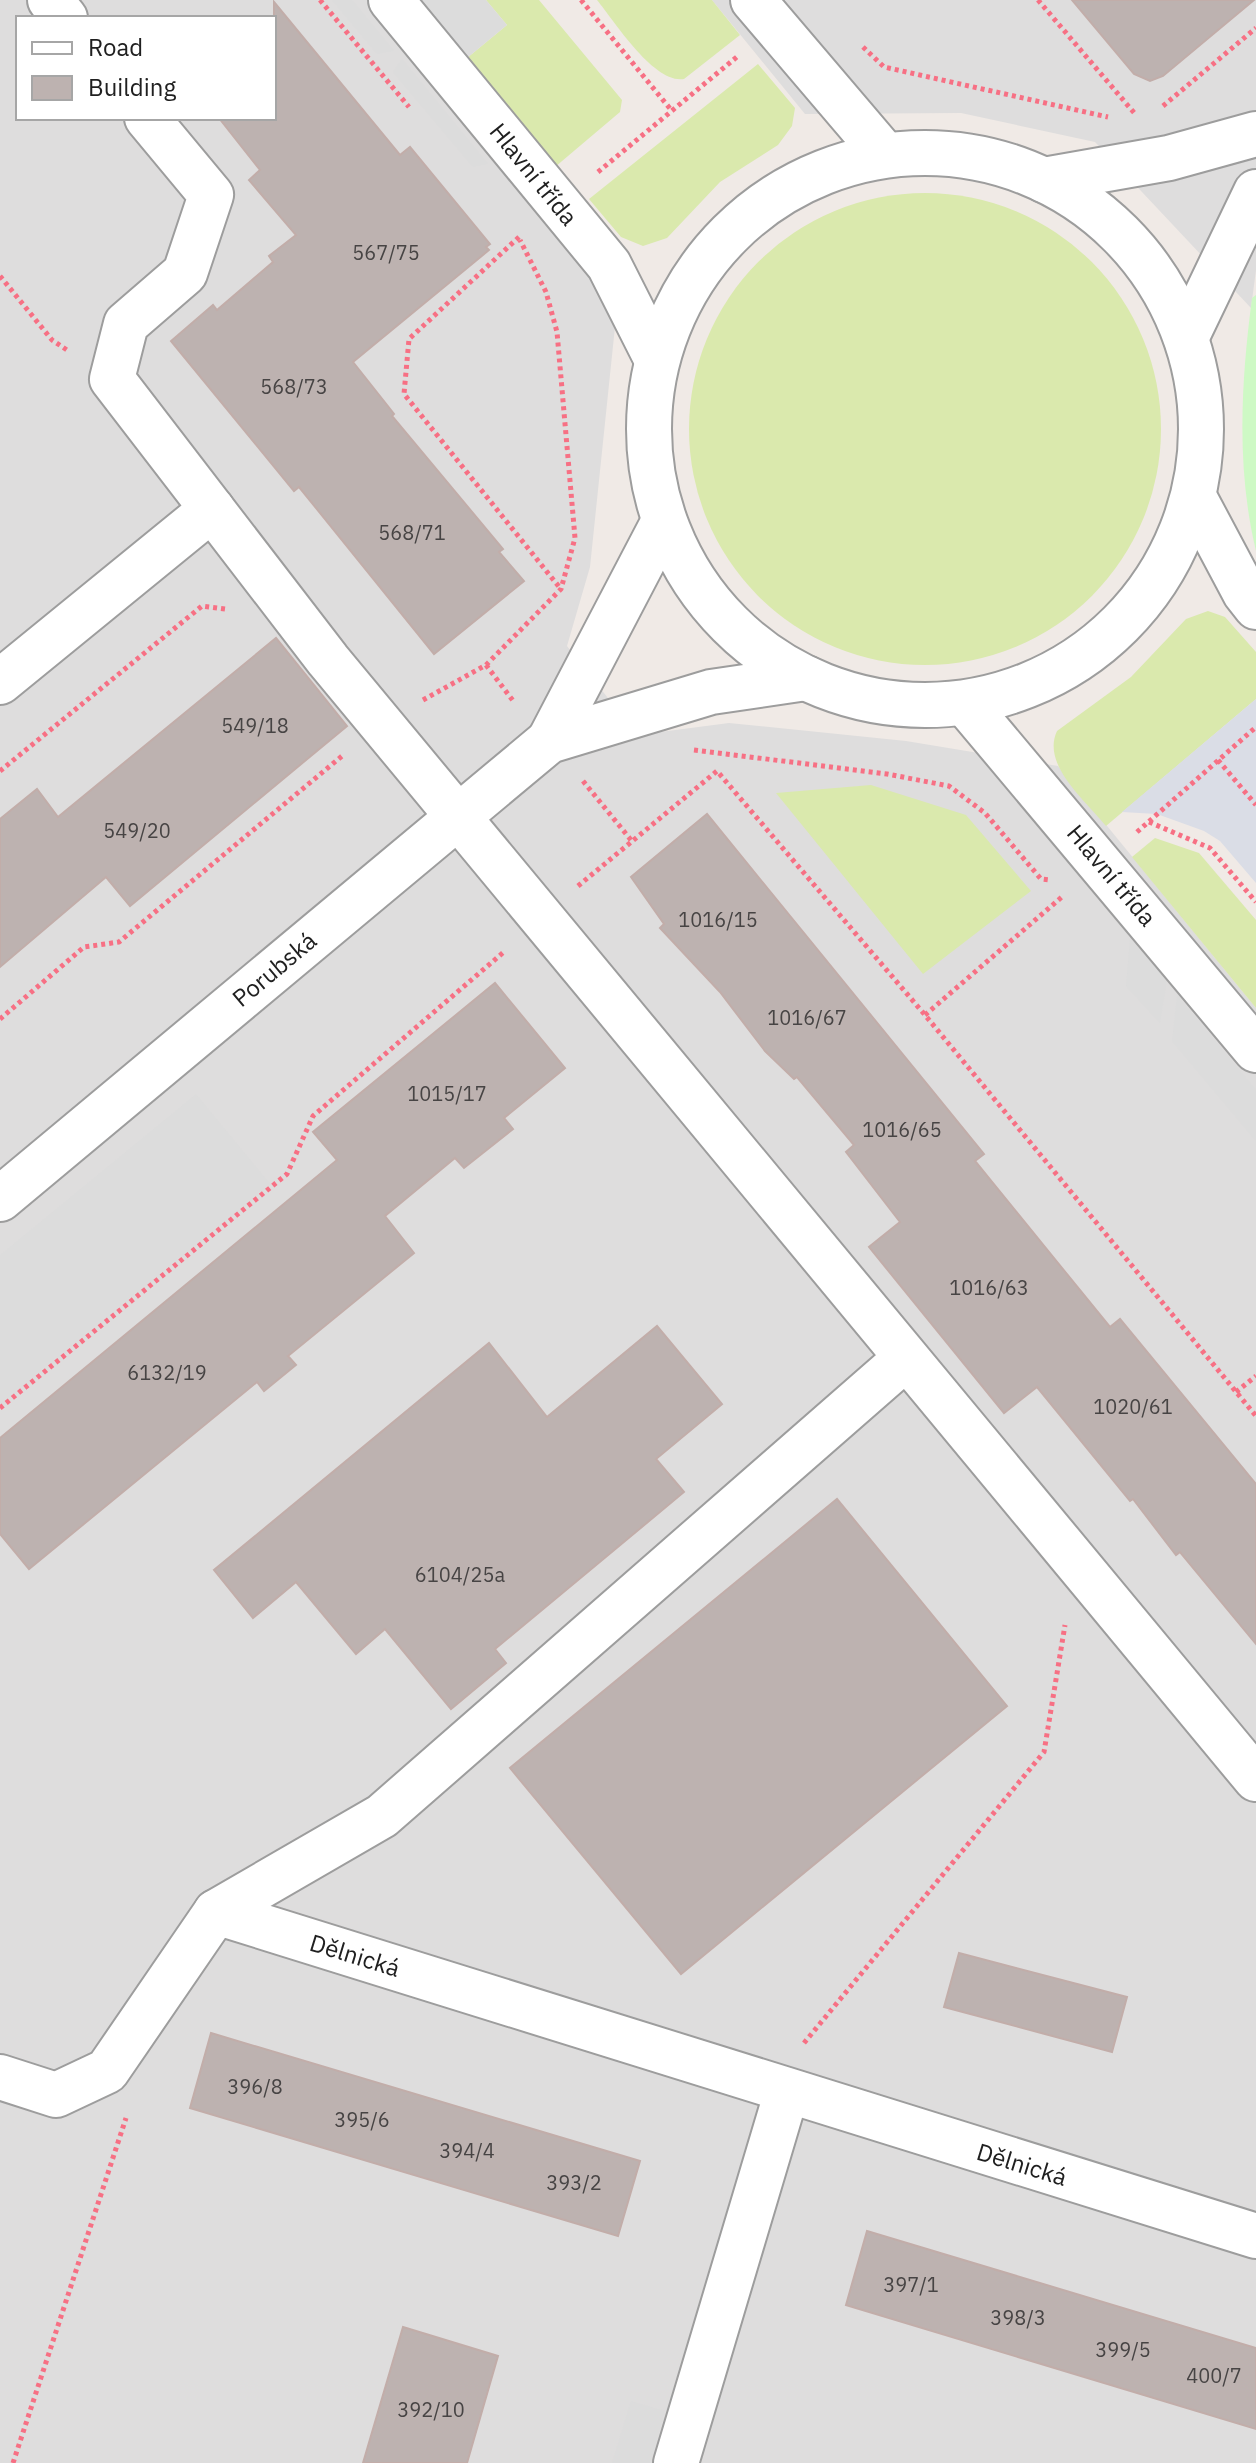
<svg xmlns="http://www.w3.org/2000/svg" width="1256" height="2463" font-family="'IBM Plex Sans',sans-serif">
  <style>
    .residential { fill: #dedddd; fill-rule: evenodd }
    .grass { fill: #dae9ad }
    .park { fill: #cef9c5 }
    .parking { fill: #dcdcdc }
    .plaza { fill: #dadde6 }
    .building { fill: #bdb2b0; stroke: #c2ada9; stroke-width: 2 }
    .lines { fill: none; stroke-linecap: round; stroke-linejoin: round }
    .minor-casing { stroke: #9d9d9d; stroke-width: 48 }
    .path { stroke: #f77084; stroke-width: 5; stroke-dasharray: 4 4; stroke-linecap: butt }
    .minor { stroke: #fff; stroke-width: 44 }
    .labels { text-anchor: middle; dominant-baseline: central; stroke-width: 7; stroke-linejoin: round; paint-order: stroke }
    .number-label { font-size: 20px; fill: #474444 }
    .street-label { font-size: 24px; fill: #202020; stroke: #fff }
  </style>
  <rect width="100%" height="100%" fill="#f0eae6"/>
  <g class="residential">
    <path d="M 0,0 L 418,0 L 623,250 L 590,567 L 567,646 L 637,735 L 729,723 L 906,741 L 1058,766 L 1256,1008 L 1256,2463 L 0,2463 ZM 18,18 L 274,18 L 274,118 L 18,118 Z"/>
    <path d="M 712,0 L 1256,0 L 1256,270 L 1251,308 L 1095,142 L 961,113 L 805,114 Z"/>
  </g>
  <g class="grass">
    <path d="M 486,0 L 539,0 L 622,100 L 620,112 L 555,167 L 467,58 L 507,25 Z"/>
    <path d="M 597,0 L 712,0 L 740,35 L 684,79 C 654,84 615,22 597,0 Z"/>
    <path d="M 758,64 L 795,108 L 792,126 L 778,145 L 720,182 L 667,238 L 643,246 L 621,237 L 589,199 Z"/>
    <circle cx="925" cy="429" r="236"/>
    <path d="M 1208,611 L 1225,617 L 1256,652 L 1256,699 L 1106,826 C 1086,801 1041,765 1057,731 L 1131,677 L 1186,619 Z"/>
    <path d="M 871,785 L 966,815 L 1031,891 L 923,974 L 776,793 Z"/>
    <path d="M 1155,838 L 1199,853 L 1256,920 L 1256,1008 L 1132,857 Z"/>
  </g>
  <path class="park" d="M 1256,295 L 1256,551 C 1236,468 1241,382 1252,298 Z"/>
  <g class="parking">
    <path d="M 332,0 L 352,0 L 394,51 L 377,54 Z"/>
    <path d="M 418,0 L 486,0 L 507,25 L 467,58 Z"/>
    <path d="M 402,59 L 488,164 L 473,167 L 393,72 Z"/>
    <path d="M 1130,938 L 1167,980 L 1160,1023 L 1126,986 Z"/>
    <path d="M 1177,995 L 1256,1090 L 1256,1141 L 1172,1041 Z"/>
    <path d="M 196,1094 L 271,1185 L 0,1408 L 0,1255 Z"/>
    <path d="M 631,2401 L 665,2411 L 650,2463 L 612,2463 Z"/>
  </g>
  <path class="plaza" d="M 1256,699 L 1256,883 L 1220,841 L 1204,831 L 1157,814 L 1122,812 Z"/>
  <g class="building">
    <path d="M 1072,0 L 1254,0 L 1163,76 L 1150,81 L 1134,74 Z"/>
    <path d="M 274,2 L 400,155 L 410,147 L 490,244 L 486,247 L 489,250 L 353,362 L 394,414 L 392,416 L 503,549 L 499,552 L 524,581 L 434,654 L 299,487 L 294,491 L 171,341 L 213,305 L 217,310 L 273,262 L 269,256 L 296,235 L 249,180 L 260,170 L 219,118 L 274,118 Z"/>
    <path d="M 276,638 L 347,726 L 130,906 L 106,877 L 0,967 L 0,819 L 37,789 L 58,817 Z"/>
    <path d="M 707,814 L 984,1154 L 975,1161 L 1110,1327 L 1120,1319 L 1256,1484 L 1256,1644 L 1180,1552 L 1176,1555 L 1133,1499 L 1130,1501 L 1037,1387 L 1004,1413 L 869,1247 L 900,1222 L 846,1152 L 854,1145 L 797,1077 L 794,1079 L 765,1051 L 720,992 L 660,928 L 664,924 L 631,877 Z"/>
    <path d="M 495,983 L 565,1068 L 504,1118 L 513,1129 L 464,1168 L 455,1158 L 385,1216 L 414,1253 L 288,1356 L 296,1365 L 264,1391 L 257,1382 L 29,1569 L 0,1534 L 0,1438 L 337,1160 L 313,1132 Z"/>
    <path d="M 657,1326 L 722,1404 L 656,1459 L 684,1492 L 495,1649 L 506,1663 L 451,1709 L 385,1629 L 356,1654 L 296,1582 L 253,1618 L 214,1570 L 489,1343 L 547,1417 Z"/>
    <path d="M 837,1499 L 1007,1706 L 681,1974 L 510,1768 Z"/>
    <path d="M 959,1953 L 1127,1997 L 1112,2052 L 944,2007 Z"/>
    <path d="M 211,2033 L 640,2161 L 618,2236 L 190,2108 Z"/>
    <path d="M 867,2231 L 1256,2348 L 1256,2429 L 846,2305 Z"/>
    <path d="M 403,2327 L 498,2356 L 467,2463 L 363,2463 Z"/>
  </g>
  <g class="lines">
    <defs>
      <g id="minor">
        <path d="M 50,0 L 65,18"/>
        <path d="M 391,0 L 609,265 L 657,360"/>
        <path d="M 753,0 L 885,155"/>
        <path d="M 147,118 L 211,195 L 185,273 L 126,324 L 112,379 L 328,660 L 1256,1779"/>
        <circle cx="925" cy="429" r="276"/>
        <path d="M 1044,180 L 1169,158 L 1256,134"/>
        <path d="M 1186,338 L 1256,192"/>
        <path d="M 1194,497 L 1245,593 L 1256,607"/>
        <path d="M 0,682 L 212,509"/>
        <path d="M 965,703 L 1256,1050"/>
        <path d="M 549,741 L 664,521"/>
        <path d="M 0,1199 L 549,741 L 711,692 L 806,678"/>
        <path d="M 216,1912 L 382,1816 L 906,1358"/>
        <path d="M 0,2077 L 56,2095 L 107,2071 L 216,1912 L 1256,2236"/>
        <path d="M 676,2463 L 787,2091"/>
      </g>
    </defs>
    <use href="#minor" class="minor-casing"/>
    <g class="path">
      <path d="M 320,0 L 409,107"/>
      <path d="M 581,0 L 672,111"/>
      <path d="M 1038,0 L 1136,115"/>
      <path d="M 863,47 L 884,67 L 1108,117"/>
      <path d="M 1163,106 L 1256,28"/>
      <path d="M 598,172 L 738,56"/>
      <path d="M 519,237 L 409,339 L 404,394 L 560,588"/>
      <path d="M 0,276 L 52,340 L 67,350"/>
      <path d="M 486,665 L 514,702"/>
      <path d="M 423,700 L 486,665 L 561,589 L 575,538 L 557,332 L 546,292 L 520,240"/>
      <path d="M 694,750 L 887,774 L 949,786 L 985,813 L 1041,879 L 1049,880"/>
      <path d="M 1218,760 L 1256,805"/>
      <path d="M 0,771 L 202,606 L 225,609"/>
      <path d="M 583,781 L 631,840"/>
      <path d="M 1149,822 L 1210,848 L 1256,902"/>
      <path d="M 1137,832 L 1256,727"/>
      <path d="M 578,886 L 717,771 L 925,1015 L 1256,1416"/>
      <path d="M 925,1015 L 1063,896"/>
      <path d="M 0,1019 L 84,947 L 119,942 L 342,756"/>
      <path d="M 1236,1392 L 1256,1376"/>
      <path d="M 0,1408 L 287,1174 L 313,1116 L 505,951"/>
      <path d="M 804,2043 L 1044,1752 L 1065,1625"/>
      <path d="M 13,2463 L 126,2118"/>
    </g>
    <use href="#minor" class="minor"/>
  </g>
  <g class="labels">
    <g class="number-label">
      <text x="386" y="252">567/75</text>
      <text x="294" y="386">568/73</text>
      <text x="412" y="532">568/71</text>
      <text x="255" y="725">549/18</text>
      <text x="137" y="830">549/20</text>
      <text x="718" y="919">1016/15</text>
      <text x="807" y="1017">1016/67</text>
      <text x="447" y="1093">1015/17</text>
      <text x="902" y="1129">1016/65</text>
      <text x="989" y="1287">1016/63</text>
      <text x="167" y="1372">6132/19</text>
      <text x="1133" y="1406">1020/61</text>
      <text x="460" y="1574">6104/25a</text>
      <text x="255" y="2086">396/8</text>
      <text x="362" y="2119">395/6</text>
      <text x="467" y="2150">394/4</text>
      <text x="574" y="2182">393/2</text>
      <text x="911" y="2284">397/1</text>
      <text x="1018" y="2317">398/3</text>
      <text x="1123" y="2349">399/5</text>
      <text x="1214" y="2375">400/7</text>
      <text x="431" y="2409">392/10</text>
    </g>
    <g class="street-label">
      <text transform="translate(534 174) rotate(51)">Hlavní třída</text>
      <text transform="translate(1112 875) rotate(50)">Hlavní třída</text>
      <text transform="translate(274 969) rotate(-40)">Porubská</text>
      <text transform="translate(355 1955) rotate(17)">Dělnická</text>
      <text transform="translate(1022 2164) rotate(17)">Dělnická</text>
    </g>
  </g>
  <rect x="16" y="16" width="260" height="104" fill="#ffffff" stroke="#a6a6a6" stroke-width="2"/>
  <rect x="32" y="42" width="40" height="12" fill="#ffffff" stroke="#a6a6a6" stroke-width="2"/>
  <text x="88" y="56" font-size="24" fill="#202020">Road</text>
  <rect x="32" y="76" width="40" height="24" fill="#bdb2b0" stroke="#a6a6a6" stroke-width="2"/>
  <text x="88" y="96" font-size="24" fill="#202020">Building</text>
</svg>
